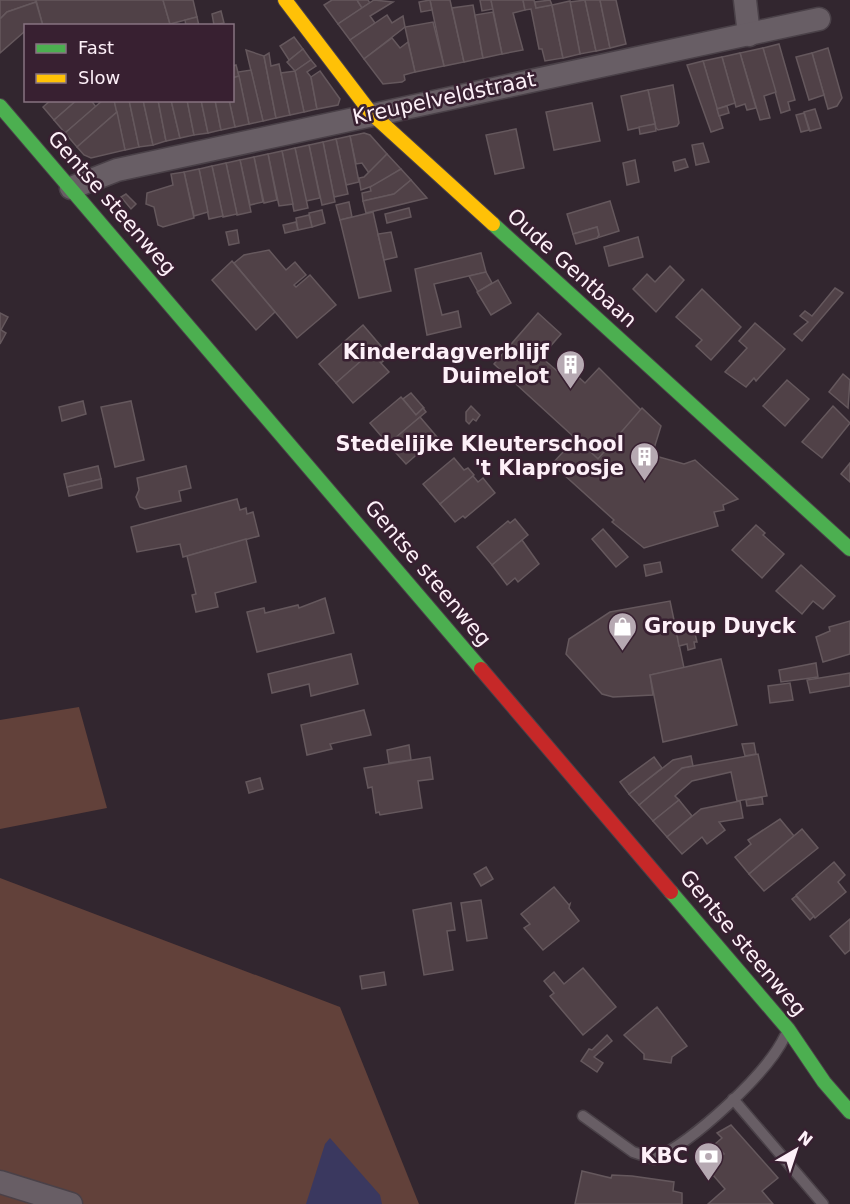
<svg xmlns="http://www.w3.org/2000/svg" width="850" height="1204" font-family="'DejaVu Sans',sans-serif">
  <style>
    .green { fill: #62413a }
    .water { fill: #3a385f }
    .building { fill: #504147; stroke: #65585d; stroke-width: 1.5 }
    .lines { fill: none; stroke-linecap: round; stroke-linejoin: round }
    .lane-casing { stroke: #4a4148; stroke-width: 13 }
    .street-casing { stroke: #4a4148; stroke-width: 25 }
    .fast-casing { stroke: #4a4148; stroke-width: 16 }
    .slow-casing { stroke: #4a4148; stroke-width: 16 }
    .jam-casing { stroke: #4a4148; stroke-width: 16 }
    .lane { stroke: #685e65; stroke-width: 10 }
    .street { stroke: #685e65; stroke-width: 22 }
    .fast { stroke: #4caf50; stroke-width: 14 }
    .slow { stroke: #ffc107; stroke-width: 14 }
    .jam { stroke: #c62828; stroke-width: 14 }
    .labels { text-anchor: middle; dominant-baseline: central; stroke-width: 5; stroke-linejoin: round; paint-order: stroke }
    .street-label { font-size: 21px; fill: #fdf0f8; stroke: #382031 }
    .poi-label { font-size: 21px; font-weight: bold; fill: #fdf0f8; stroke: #382031; text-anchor: end }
  </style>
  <rect width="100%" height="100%" fill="#32262f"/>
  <g class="green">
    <path d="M 79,707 L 107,808 L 0,829 L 0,720 Z"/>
    <path d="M 0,878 L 340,1007 L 419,1204 L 0,1204 Z"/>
  </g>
  <path class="water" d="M 330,1138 L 380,1195 L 382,1204 L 306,1204 L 325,1144 Z"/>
  <g class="building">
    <path d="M 0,0 L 36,0 L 36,2 L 7,12 L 0,19 Z"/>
    <path d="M 36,0 L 163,0 L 170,24 L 43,26 Z"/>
    <path d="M 163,0 L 193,0 L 197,17 L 170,24 Z"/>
    <path d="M 332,0 L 357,0 L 362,8 L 338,24 L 324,5 Z"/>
    <path d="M 357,0 L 368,0 L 370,3 L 362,8 Z"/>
    <path d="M 374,0 L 393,2 L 370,16 L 375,23 L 350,40 L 338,24 Z"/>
    <path d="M 430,0 L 450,0 L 464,62 L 444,66 Z"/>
    <path d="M 430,0 L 432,10 L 421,12 L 419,2 Z"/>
    <path d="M 480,0 L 491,0 L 493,9 L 482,11 Z"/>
    <path d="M 491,0 L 523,0 L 525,10 L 513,13 L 523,50 L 502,54 Z"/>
    <path d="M 523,0 L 534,0 L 536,8 L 552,5 L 563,58 L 545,61 L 542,49 L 539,49 L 531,9 L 525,10 Z"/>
    <path d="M 550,0 L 552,5 L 536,8 L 535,2 Z"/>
    <path d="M 585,0 L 596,51 L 580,54 L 570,2 Z"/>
    <path d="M 585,0 L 600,0 L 610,48 L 596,51 Z"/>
    <path d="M 600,0 L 616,0 L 626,44 L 610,48 Z"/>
    <path d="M 570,1 L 580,54 L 563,58 L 552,5 Z"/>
    <path d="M 36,2 L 43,26 L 26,26 L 26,34 L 24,32 L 0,53 L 0,19 L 7,12 Z"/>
    <path d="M 473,5 L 483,58 L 464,62 L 452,8 Z"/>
    <path d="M 221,11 L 224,23 L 214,25 L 212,14 Z"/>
    <path d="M 493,12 L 502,54 L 483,58 L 475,15 Z"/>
    <path d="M 387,15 L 392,23 L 403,16 L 405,27 L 364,59 L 350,40 Z"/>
    <path d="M 197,17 L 199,26 L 186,26 L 185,20 Z"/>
    <path d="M 433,22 L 444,66 L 415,72 L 405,27 Z"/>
    <path d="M 294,37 L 303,49 L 289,60 L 280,46 Z"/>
    <path d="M 392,38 L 400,48 L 408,42 L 415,72 L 404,75 L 405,80 L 402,82 L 383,84 L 364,59 Z"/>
    <path d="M 779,44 L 795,100 L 788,102 L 790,110 L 781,113 L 763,48 Z"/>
    <path d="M 763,48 L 776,92 L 764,96 L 770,118 L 760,120 L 740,53 Z"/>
    <path d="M 828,48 L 842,98 L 837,106 L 828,109 L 812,53 Z"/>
    <path d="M 303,49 L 311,60 L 295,71 L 287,62 Z"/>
    <path d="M 246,50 L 264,56 L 276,118 L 263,121 Z"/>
    <path d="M 269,53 L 271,66 L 279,64 L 290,115 L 276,118 L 264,56 Z"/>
    <path d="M 740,53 L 756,108 L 747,110 L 745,104 L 736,107 L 722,57 Z"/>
    <path d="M 812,53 L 824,95 L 809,100 L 796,57 Z"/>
    <path d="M 722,57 L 735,103 L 717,109 L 703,61 Z"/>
    <path d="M 311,60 L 316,66 L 307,72 L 311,77 L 317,109 L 304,112 L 295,71 Z"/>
    <path d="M 703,61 L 723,128 L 711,132 L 687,65 Z"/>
    <path d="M 236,65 L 239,76 L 232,78 L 232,66 Z"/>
    <path d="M 251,70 L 263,121 L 249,124 L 238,72 Z"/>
    <path d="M 295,71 L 304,112 L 290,115 L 281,73 Z"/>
    <path d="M 320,71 L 340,99 L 338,105 L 317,109 L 311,77 Z"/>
    <path d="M 239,76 L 249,124 L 235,127 L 229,100 L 232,100 L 232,78 Z"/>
    <path d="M 673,85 L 679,123 L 677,126 L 658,130 L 656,128 L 648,90 Z"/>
    <path d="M 648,90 L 655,124 L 628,130 L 621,96 Z"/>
    <path d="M 51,100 L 77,100 L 54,120 L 43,107 Z"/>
    <path d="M 77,100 L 91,100 L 96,107 L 65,133 L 54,120 Z"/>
    <path d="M 114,100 L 117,112 L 77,147 L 65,133 L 103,100 Z"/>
    <path d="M 114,100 L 129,100 L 139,147 L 125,150 Z"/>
    <path d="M 129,100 L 143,100 L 153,145 L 139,147 Z"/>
    <path d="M 143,100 L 158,100 L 166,141 L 153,145 Z"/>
    <path d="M 158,100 L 171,100 L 180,138 L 166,141 Z"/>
    <path d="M 171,100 L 187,100 L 194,135 L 180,138 Z"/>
    <path d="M 187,100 L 201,100 L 208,133 L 194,135 Z"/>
    <path d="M 201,100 L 215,100 L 221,130 L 208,133 Z"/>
    <path d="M 215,100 L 229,100 L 235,127 L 221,130 Z"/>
    <path d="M 592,103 L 600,141 L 554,150 L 546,112 Z"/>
    <path d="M 727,106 L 729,113 L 719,116 L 717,109 Z"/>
    <path d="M 815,109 L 821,128 L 810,131 L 804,112 Z"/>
    <path d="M 117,112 L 125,150 L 91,158 L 84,155 L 77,147 Z"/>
    <path d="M 804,113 L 809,130 L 801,132 L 796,115 Z"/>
    <path d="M 655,124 L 656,131 L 640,134 L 639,127 Z"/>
    <path d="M 516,129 L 524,168 L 495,174 L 486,135 Z"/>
    <path d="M 364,133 L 370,135 L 387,154 L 369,173 L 362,163 L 356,164 L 350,136 Z"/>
    <path d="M 350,136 L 359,182 L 346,185 L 336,139 Z"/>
    <path d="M 336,139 L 348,194 L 334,197 L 323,142 Z"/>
    <path d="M 323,142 L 335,202 L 322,205 L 309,145 Z"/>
    <path d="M 703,143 L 709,162 L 696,165 L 692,145 Z"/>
    <path d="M 309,145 L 320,198 L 306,201 L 295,148 Z"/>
    <path d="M 295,148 L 308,208 L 294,211 L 282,151 Z"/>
    <path d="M 282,151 L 293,204 L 279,206 L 268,154 Z"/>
    <path d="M 268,154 L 277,200 L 264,203 L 254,157 Z"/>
    <path d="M 387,154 L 401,169 L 378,184 L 361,190 L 359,178 L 364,177 Z"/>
    <path d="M 254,157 L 263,202 L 250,205 L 240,160 Z"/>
    <path d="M 685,159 L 688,167 L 675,171 L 673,162 Z"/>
    <path d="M 240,160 L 251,212 L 237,215 L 226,163 Z"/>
    <path d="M 635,160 L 639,182 L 627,185 L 623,163 Z"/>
    <path d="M 226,163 L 237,214 L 223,217 L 212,166 Z"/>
    <path d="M 212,166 L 223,216 L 209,219 L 199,169 Z"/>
    <path d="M 199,169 L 208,212 L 194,216 L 184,172 Z"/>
    <path d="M 401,169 L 411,180 L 394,194 L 363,201 L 362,193 L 371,191 L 370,187 Z"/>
    <path d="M 184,172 L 194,218 L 163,227 L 158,225 L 154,207 L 146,204 L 147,193 L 173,185 L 171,174 Z"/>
    <path d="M 411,180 L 427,198 L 366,213 L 363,201 L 394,194 Z"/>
    <path d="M 126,194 L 136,204 L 131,209 L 121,197 Z"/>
    <path d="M 610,201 L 619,231 L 597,238 L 599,235 L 597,227 L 573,234 L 567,214 Z"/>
    <path d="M 349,202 L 352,217 L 340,220 L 336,205 Z"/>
    <path d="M 409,208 L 411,217 L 387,223 L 385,214 Z"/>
    <path d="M 322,210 L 325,223 L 312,227 L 309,213 Z"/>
    <path d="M 373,212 L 391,291 L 359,298 L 340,220 Z"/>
    <path d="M 309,215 L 312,227 L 298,230 L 296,218 Z"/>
    <path d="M 296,222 L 298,230 L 285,233 L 283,225 Z"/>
    <path d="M 597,227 L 599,235 L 597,238 L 576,244 L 573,234 Z"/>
    <path d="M 237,230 L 239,243 L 229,245 L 226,232 Z"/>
    <path d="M 391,232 L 397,257 L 384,260 L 378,234 Z"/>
    <path d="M 638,237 L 643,257 L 609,266 L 604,247 Z"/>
    <path d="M 269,250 L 286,270 L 295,262 L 306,275 L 294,285 L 296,287 L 310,275 L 336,305 L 297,338 L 234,263 L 244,255 Z"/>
    <path d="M 481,253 L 486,272 L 434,284 L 442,315 L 458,311 L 461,327 L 427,335 L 415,269 Z"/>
    <path d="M 232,261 L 275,312 L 256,330 L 212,280 Z"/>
    <path d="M 670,266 L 684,280 L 656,312 L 633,289 L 647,274 L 655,282 Z"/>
    <path d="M 486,272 L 492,283 L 478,292 L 469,276 Z"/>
    <path d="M 498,280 L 511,303 L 491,315 L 477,292 Z"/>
    <path d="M 835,288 L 843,293 L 802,341 L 794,334 L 808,322 L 800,316 L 805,311 L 812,316 Z"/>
    <path d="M 702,289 L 741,327 L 711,360 L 696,346 L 702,340 L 676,317 Z"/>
    <path d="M 0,313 L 8,317 L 1,330 L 6,333 L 0,344 Z"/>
    <path d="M 538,313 L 561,334 L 541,357 L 564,377 L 573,367 L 572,371 L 585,383 L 599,368 L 641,410 L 598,459 L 494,364 Z"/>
    <path d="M 755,323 L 785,349 L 756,381 L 754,378 L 746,387 L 725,372 L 747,348 L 739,341 Z"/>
    <path d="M 363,325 L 380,345 L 336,383 L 319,364 Z"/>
    <path d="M 380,345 L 389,356 L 381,363 L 371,352 Z"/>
    <path d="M 371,352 L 389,372 L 353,403 L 336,383 Z"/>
    <path d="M 843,374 L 850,380 L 848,408 L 829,392 Z"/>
    <path d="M 787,380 L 809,399 L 785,426 L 763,406 Z"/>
    <path d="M 411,393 L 424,408 L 416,415 L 403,399 Z"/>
    <path d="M 401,397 L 416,415 L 423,408 L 426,412 L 388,444 L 370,423 Z"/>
    <path d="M 83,401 L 86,414 L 62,421 L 59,407 Z"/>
    <path d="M 131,401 L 144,460 L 115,467 L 101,407 Z"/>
    <path d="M 471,406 L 480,415 L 476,421 L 473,419 L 469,424 L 466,421 L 466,412 Z"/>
    <path d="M 833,406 L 850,423 L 822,458 L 802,442 Z"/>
    <path d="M 642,408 L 661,426 L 652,455 L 684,464 L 695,460 L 738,499 L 723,505 L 724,510 L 714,512 L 718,526 L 644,548 L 612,522 L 614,520 L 552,464 L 576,438 L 598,459 Z"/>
    <path d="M 420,417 L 437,437 L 406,464 L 388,444 Z"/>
    <path d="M 454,458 L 464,470 L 468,468 L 474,475 L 440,504 L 423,484 Z"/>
    <path d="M 850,463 L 850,482 L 841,474 Z"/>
    <path d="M 98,466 L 101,479 L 67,487 L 64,474 Z"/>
    <path d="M 186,466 L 191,488 L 179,491 L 181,501 L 145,509 L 140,507 L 136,497 L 139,490 L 137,478 Z"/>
    <path d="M 473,476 L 478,482 L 483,478 L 495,493 L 465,518 L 463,516 L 455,522 L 440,504 Z"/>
    <path d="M 101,479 L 102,488 L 69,496 L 67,487 Z"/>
    <path d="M 237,499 L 240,510 L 246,508 L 247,514 L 253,512 L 259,536 L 183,557 L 180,544 L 137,552 L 131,527 Z"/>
    <path d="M 515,519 L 528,535 L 492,565 L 477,547 L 508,521 L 510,523 Z"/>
    <path d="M 756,525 L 765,533 L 763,535 L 784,554 L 762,578 L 732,550 Z"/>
    <path d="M 603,529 L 628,557 L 616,567 L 592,539 Z"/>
    <path d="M 246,539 L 256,582 L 215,593 L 218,607 L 196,612 L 192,595 L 196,594 L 187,556 Z"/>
    <path d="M 522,540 L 539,564 L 518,582 L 515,578 L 507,585 L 492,565 Z"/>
    <path d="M 660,562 L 662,572 L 646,576 L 644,565 Z"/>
    <path d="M 801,565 L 835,596 L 823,609 L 813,601 L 802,614 L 776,591 Z"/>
    <path d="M 325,598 L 334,633 L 257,652 L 247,612 L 264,608 L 265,613 L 298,605 L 299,608 Z"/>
    <path d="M 670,601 L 684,668 L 650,675 L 653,695 L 613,697 L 602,694 L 566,654 L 569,639 L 610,612 Z"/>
    <path d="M 692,620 L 697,642 L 694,642 L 695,648 L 688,650 L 687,644 L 679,646 L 675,624 Z"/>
    <path d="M 850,621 L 850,654 L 823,662 L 816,637 L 830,631 L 829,627 Z"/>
    <path d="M 351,654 L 358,684 L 311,696 L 309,684 L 272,693 L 268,674 Z"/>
    <path d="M 721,659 L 737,725 L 663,742 L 650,675 Z"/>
    <path d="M 816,663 L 818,677 L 781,682 L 779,670 Z"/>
    <path d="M 850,673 L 850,686 L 810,693 L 807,680 Z"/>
    <path d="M 790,683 L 793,700 L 770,703 L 768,686 Z"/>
    <path d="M 364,710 L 371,735 L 330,744 L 332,749 L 307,755 L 301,725 Z"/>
    <path d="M 754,743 L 756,754 L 745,756 L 742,744 Z"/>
    <path d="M 409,745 L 411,760 L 389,763 L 387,750 Z"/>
    <path d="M 758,754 L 767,796 L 737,801 L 731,772 L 692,781 L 675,796 L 679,800 L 653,821 L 639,805 L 682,768 Z"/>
    <path d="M 691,756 L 693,766 L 682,768 L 639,805 L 629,794 L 673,760 Z"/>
    <path d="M 430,757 L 433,779 L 418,781 L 422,808 L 380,815 L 379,812 L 376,813 L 372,787 L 368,788 L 364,768 Z"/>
    <path d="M 654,757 L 662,768 L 629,794 L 620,782 Z"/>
    <path d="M 260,778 L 263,789 L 249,793 L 246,782 Z"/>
    <path d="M 762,797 L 763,804 L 747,806 L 746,800 Z"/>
    <path d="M 679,800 L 692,816 L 667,837 L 653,821 Z"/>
    <path d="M 740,801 L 743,818 L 719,822 L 725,830 L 707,844 L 702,837 L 682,854 L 667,837 L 701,809 Z"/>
    <path d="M 780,819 L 794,836 L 749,874 L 735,857 L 751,844 L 748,840 Z"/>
    <path d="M 802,829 L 818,848 L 764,891 L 749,874 Z"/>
    <path d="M 834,862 L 845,875 L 838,882 L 846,892 L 815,918 L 796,895 Z"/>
    <path d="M 486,867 L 493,879 L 481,886 L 474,874 Z"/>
    <path d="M 554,887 L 569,905 L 570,904 L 569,908 L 579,921 L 543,950 L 524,928 L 530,924 L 521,914 Z"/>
    <path d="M 796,896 L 814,916 L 810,920 L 792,899 Z"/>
    <path d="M 481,900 L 487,938 L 467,941 L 461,903 Z"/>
    <path d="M 451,903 L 455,930 L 447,931 L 453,970 L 424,975 L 413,910 Z"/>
    <path d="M 850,919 L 850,950 L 845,954 L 830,936 Z"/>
    <path d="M 583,968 L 616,1007 L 583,1035 L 550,996 L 554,993 L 544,981 L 554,972 L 564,984 Z"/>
    <path d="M 384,972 L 386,985 L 362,989 L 360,976 Z"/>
    <path d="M 657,1007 L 687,1046 L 672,1057 L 671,1063 L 644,1059 L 644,1054 L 624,1035 Z"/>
    <path d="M 607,1035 L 612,1041 L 594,1057 L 603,1063 L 597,1072 L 581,1061 L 589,1049 L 592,1050 Z"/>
    <path d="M 731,1125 L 778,1178 L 762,1191 L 773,1204 L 708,1204 L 725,1189 L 707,1168 L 724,1154 L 715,1144 L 722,1138 L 717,1133 Z"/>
    <path d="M 582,1171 L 611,1178 L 612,1175 L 632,1176 L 674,1182 L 673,1191 L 682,1193 L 682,1204 L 575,1204 Z"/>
  </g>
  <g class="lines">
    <defs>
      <g id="lane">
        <path d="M 733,1099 L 823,1204"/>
        <path d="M 583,1116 L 633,1152 L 654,1159 C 693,1142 767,1074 785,1036"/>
      </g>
      <g id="street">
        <path d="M 745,0 L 749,35"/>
        <path d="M 71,188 L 117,170 L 819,19"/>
        <path d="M 0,1182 L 71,1204"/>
      </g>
      <g id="fast">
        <path d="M 0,106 L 481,669"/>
        <path d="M 493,224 L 850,549"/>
        <path d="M 671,892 L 788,1029 L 824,1082 L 850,1112"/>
      </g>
      <path id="slow" d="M 285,0 L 371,113 L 493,224"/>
      <path id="jam" d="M 481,669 L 671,892"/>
    </defs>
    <use href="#lane" class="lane-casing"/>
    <use href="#street" class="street-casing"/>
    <use href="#fast" class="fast-casing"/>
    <use href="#slow" class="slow-casing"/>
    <use href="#jam" class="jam-casing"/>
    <use href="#lane" class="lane"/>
    <use href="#street" class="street"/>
    <use href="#fast" class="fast"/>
    <use href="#slow" class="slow"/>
    <use href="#jam" class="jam"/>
  </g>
  <defs>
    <symbol id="building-pin" viewBox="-11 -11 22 30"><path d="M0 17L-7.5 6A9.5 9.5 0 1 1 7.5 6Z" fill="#b6a9b2" stroke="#382031"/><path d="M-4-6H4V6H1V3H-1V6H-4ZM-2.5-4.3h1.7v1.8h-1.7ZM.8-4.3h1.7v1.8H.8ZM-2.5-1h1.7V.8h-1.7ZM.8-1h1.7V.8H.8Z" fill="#fff"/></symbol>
    <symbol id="shop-pin" viewBox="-11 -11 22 30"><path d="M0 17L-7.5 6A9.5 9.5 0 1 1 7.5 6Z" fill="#b6a9b2" stroke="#382031"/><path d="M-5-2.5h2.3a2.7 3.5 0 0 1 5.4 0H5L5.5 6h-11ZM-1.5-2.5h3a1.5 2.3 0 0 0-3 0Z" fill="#fff"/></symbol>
    <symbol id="bank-pin" viewBox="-11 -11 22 30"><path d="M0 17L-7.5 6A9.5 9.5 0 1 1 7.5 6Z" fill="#b6a9b2" stroke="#382031"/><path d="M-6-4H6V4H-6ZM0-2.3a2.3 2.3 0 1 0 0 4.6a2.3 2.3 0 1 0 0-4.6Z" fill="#fff"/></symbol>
  </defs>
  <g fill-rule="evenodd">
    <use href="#building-pin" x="554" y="348" width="33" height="45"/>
    <use href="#building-pin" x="628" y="440" width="33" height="45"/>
    <use href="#shop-pin" x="606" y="610" width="33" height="45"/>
    <use href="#bank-pin" x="692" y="1140" width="33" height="45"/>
  </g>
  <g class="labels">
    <g class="street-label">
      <text transform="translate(444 98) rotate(-12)">Kreupelveldstraat</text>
      <text transform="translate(112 203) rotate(49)">Gentse steenweg</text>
      <text transform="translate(572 268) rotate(42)">Oude Gentbaan</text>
      <text transform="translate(428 573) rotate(50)">Gentse steenweg</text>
      <text transform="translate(743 943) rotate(50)">Gentse steenweg</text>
    </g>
    <g class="poi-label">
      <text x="549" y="352">Kinderdagverblijf<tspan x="549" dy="24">Duimelot</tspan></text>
      <text x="624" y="444">Stedelijke Kleuterschool<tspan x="624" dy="24">'t Klaproosje</tspan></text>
      <text x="644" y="626" text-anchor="start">Group Duyck</text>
      <text x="688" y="1156">KBC</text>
    </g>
  </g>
  <rect x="24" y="24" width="210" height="78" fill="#382031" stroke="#877381" stroke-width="1.5"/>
  <rect x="36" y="44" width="30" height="9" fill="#4caf50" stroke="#877381" stroke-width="1.5"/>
  <text x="78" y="54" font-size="18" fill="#fdf0f8">Fast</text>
  <rect x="36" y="74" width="30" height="9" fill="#ffc107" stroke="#877381" stroke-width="1.5"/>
  <text x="78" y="84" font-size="18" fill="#fdf0f8">Slow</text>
  <g transform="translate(796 1150) rotate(39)" stroke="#382031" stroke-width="4.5" paint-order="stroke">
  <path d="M0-4.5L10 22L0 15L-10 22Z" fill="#fdf0f8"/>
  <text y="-9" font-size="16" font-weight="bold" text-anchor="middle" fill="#fdf0f8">N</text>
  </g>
</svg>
